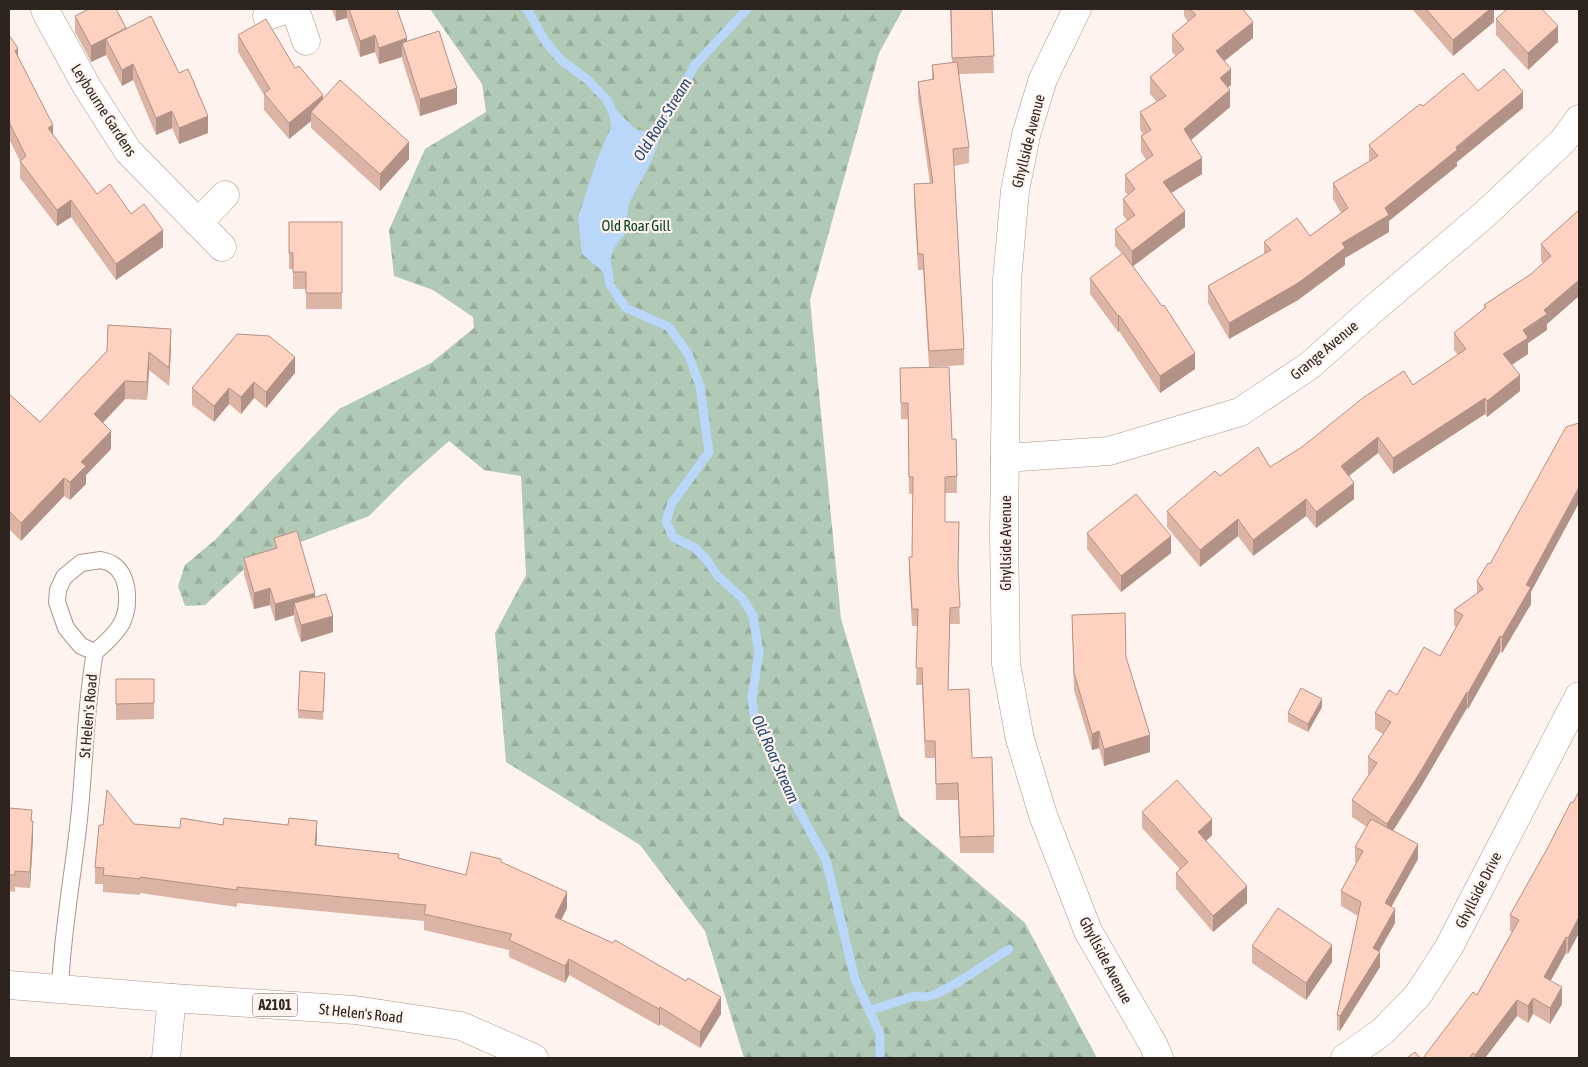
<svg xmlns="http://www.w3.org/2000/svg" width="1588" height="1067" font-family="'Asap Condensed',sans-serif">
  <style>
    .forest { fill: url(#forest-firs) }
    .water { fill: #bad6f8 }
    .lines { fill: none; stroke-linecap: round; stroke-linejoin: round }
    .stream { stroke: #bad6f8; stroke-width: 9 }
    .service-casing { stroke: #b0958a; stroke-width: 18 }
    .minor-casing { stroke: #b0958a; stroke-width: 29 }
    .primary-casing { stroke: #b0958a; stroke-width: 29 }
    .service { stroke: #fff; stroke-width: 16 }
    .minor { stroke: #fff; stroke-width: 28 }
    .primary { stroke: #fff; stroke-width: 28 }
    .wall { fill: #dbb4a5 }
    .shaded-wall { fill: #b29286 }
    .building { fill: #ffd1c0; stroke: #b29286 }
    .labels { text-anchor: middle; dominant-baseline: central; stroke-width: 4.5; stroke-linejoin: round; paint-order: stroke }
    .shield { fill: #fef3ee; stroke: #6c615d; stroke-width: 1 }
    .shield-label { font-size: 14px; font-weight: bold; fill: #2d231f }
    .street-label { font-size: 15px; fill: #2d231f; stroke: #fef3ee }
    .park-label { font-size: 15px; fill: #054521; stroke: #fef3ee }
    .water-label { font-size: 16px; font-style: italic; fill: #254976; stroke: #fef3ee }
  </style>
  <defs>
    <pattern id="forest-firs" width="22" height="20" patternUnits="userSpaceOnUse" patternTransform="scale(1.25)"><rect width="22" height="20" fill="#b1cab7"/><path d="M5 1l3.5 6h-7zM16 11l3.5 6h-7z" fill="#99ad9d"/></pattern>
  </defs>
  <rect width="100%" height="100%" fill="#fef3ee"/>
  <path class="forest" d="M 430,9 L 903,9 L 879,53 L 810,300 L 841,619 L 900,816 L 1025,923 L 1097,1058 L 744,1058 L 705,931 L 640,845 L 506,762 L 495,633 L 526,575 L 521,476 L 484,470 L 449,441 L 404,481 L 369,516 L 254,560 L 205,605 L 185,606 L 178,586 L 185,565 L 215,540 L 339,409 L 431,363 L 474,328 L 473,317 L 433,290 L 394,276 L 389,230 L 425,149 L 486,112 L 482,84 Z"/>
  <path class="water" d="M 607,100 L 635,129 L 647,132 L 672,107 L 651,162 L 629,203 L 624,236 C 611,247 610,260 609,277 L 582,254 L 578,218 L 596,162 L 611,127 Z"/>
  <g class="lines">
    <g class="stream">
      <path d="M 527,9 L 545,41 L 562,61 L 588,80 L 607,100 L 612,111"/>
      <path d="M 667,116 L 695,65 L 747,9"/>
      <path d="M 607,266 L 610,285 L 626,308 L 669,327 L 688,354 L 700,386 L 709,452 L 672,503 L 666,521 L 673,537 L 695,548 L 706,559 L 718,576 L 743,599 L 753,616 L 759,652 L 752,698 L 754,714 L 787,789 L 826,860 L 855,979 L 880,1034 L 880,1058"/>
      <path d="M 869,1011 L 914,996 L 926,997 L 936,994 L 960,981 L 1009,949"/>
    </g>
    <defs>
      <g id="service">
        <path d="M 101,560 C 104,561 109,562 112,564 C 130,575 130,606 122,623 C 115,635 106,643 95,652 L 81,646 L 66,628 L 57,602 L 58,590 L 64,577 L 81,563 Z"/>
        <path d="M 60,989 C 62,932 73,876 79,819 C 85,763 85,707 95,652"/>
      </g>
      <g id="minor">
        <path d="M 45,9 L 48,16 L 87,87 L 128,151 L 222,247"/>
        <path d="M 295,9 L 306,41"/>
        <path d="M 1077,9 L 1043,79 L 1026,135 L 1015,191 L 1007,280 L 1004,533 L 1006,664 L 1020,739 L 1043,815 L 1088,931 L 1153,1044 L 1159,1058"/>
        <path d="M 267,16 L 288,9"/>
        <path d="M 198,223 L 225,195"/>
        <path d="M 1005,458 L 1109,451 L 1240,412 L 1309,366 L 1370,312 L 1484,215 L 1563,141 L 1579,119"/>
        <path d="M 166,1058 L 172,998"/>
        <path d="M 1345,1058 L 1382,1032 L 1418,995 L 1449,947 L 1579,696"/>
      </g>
      <path id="primary" d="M 9,985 L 172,998 L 355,1010 L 461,1026 L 534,1058"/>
    </defs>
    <use href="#service" class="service-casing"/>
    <use href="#minor" class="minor-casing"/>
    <use href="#primary" class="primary-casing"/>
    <use href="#service" class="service"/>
    <use href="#minor" class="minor"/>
    <use href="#primary" class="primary"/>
  </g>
  <g class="wall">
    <path d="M 332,9 L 397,9 L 407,41 L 457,104 L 420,116 L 402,59 L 402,57 L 379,64 L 375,52 L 360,57 L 347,18 L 336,21 Z"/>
    <path d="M 950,9 L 992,9 L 994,73 L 959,74 L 969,147 L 969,163 L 954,166 L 964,349 L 964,365 L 929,367 L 923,270 L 918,270 L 914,201 L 914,184 L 930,184 L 918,98 L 918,82 L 932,80 L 932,65 L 952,63 Z"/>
    <path d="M 1184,9 L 1243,9 L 1253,38 L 1224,61 L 1231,85 L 1228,87 L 1230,107 L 1191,140 L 1202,174 L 1171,193 L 1185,227 L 1133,266 L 1195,369 L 1160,393 L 1119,331 L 1118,332 L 1090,294 L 1090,278 L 1122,254 L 1115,246 L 1115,229 L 1127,221 L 1123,215 L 1123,199 L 1128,195 L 1125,192 L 1125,175 L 1146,160 L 1141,152 L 1141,136 L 1143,135 L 1140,129 L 1140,112 L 1157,102 L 1150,94 L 1150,77 L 1176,56 L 1172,52 L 1172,35 L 1188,22 L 1184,16 Z"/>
    <path d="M 1412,9 L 1494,9 L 1494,22 L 1453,56 Z"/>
    <path d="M 75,16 L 126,28 L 208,133 L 179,144 L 172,128 L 156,135 L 133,80 L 122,86 L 106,55 L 91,62 L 75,32 Z"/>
    <path d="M 1496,19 L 1558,42 L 1528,70 L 1496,35 Z"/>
    <path d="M 9,35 L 53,135 L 97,194 L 131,214 L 163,247 L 116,280 L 71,217 L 57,226 L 20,178 L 20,161 L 9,139 Z"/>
    <path d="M 238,35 L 295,68 L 323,99 L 409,159 L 380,191 L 311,128 L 311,121 L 289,139 L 264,110 L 264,95 L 238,52 Z"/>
    <path d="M 1478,91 L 1523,108 L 1457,162 L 1457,166 L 1389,221 L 1389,232 L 1345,258 L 1345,265 L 1298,300 L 1229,339 L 1208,303 L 1208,286 L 1264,254 L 1264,242 L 1310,236 L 1341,213 L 1333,199 L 1333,183 L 1369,162 L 1369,145 L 1423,106 Z"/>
    <path d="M 1579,203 L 1579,296 L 1547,324 L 1547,330 L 1528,343 L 1528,354 L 1512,365 L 1520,391 L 1487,417 L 1485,414 L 1393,474 L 1378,453 L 1349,476 L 1354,499 L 1316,528 L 1306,516 L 1253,556 L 1238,536 L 1200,567 L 1167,527 L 1167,511 L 1220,476 L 1270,467 L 1413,385 L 1458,355 L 1454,350 L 1454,333 L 1484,309 L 1484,305 L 1531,274 L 1543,263 L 1541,261 L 1541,244 L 1579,210 Z"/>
    <path d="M 289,222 L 342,222 L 342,309 L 306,309 L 306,289 L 293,289 L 293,269 L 289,269 Z"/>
    <path d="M 171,347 L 169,386 L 149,370 L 147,400 L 125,399 L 103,423 L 111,449 L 86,475 L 86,484 L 70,500 L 64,496 L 21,541 L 9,529 L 9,394 L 40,422 L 107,351 Z"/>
    <path d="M 900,368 L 952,439 L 957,476 L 957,493 L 945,493 L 945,522 L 958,574 L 960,624 L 950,624 L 948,690 L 972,758 L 994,836 L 994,853 L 960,853 L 958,800 L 936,800 L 935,758 L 925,758 L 922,685 L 916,685 L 918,626 L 912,626 L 909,574 L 909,557 L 912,557 L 913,494 L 909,494 L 908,419 L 901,419 Z"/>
    <path d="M 295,373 L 266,408 L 254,398 L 241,414 L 229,404 L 214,422 L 192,405 L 192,388 Z"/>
    <path d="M 1087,533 L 1171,553 L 1121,592 L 1087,549 Z"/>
    <path d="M 274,538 L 315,597 L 333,632 L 301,642 L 294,620 L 294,615 L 275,621 L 270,605 L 254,609 L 244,574 L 244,558 L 274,549 Z"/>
    <path d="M 1477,581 L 1531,592 L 1531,604 L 1502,653 L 1500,652 L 1468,709 L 1467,708 L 1422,785 L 1393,831 L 1418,859 L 1391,907 L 1395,923 L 1379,951 L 1380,967 L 1340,1031 L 1337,1030 L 1337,1015 L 1358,916 L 1341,906 L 1341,891 L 1357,863 L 1355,862 L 1355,847 L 1367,827 L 1352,817 L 1352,800 L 1369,774 L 1368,774 L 1368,757 L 1383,734 L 1375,729 L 1375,713 L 1397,695 L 1440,656 L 1456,627 L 1454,626 L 1454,610 L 1477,593 Z"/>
    <path d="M 1072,615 L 1126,657 L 1150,752 L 1104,766 L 1099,748 L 1092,750 L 1074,690 Z"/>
    <path d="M 116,679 L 154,679 L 154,719 L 116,720 Z"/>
    <path d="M 325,681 L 323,720 L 298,718 L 298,710 Z"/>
    <path d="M 1322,707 L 1308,732 L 1288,722 L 1288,713 Z"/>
    <path d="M 1571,802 L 1568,954 L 1566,953 L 1550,981 L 1562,1004 L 1550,1024 L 1533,1014 L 1528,1023 L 1517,1016 L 1485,1058 L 1423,1058 L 1477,995 L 1512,932 L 1510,931 L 1510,915 L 1547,849 Z"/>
    <path d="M 9,808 L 32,821 L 33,838 L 30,888 L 15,887 L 15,892 L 9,891 Z"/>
    <path d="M 1142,812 L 1212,835 L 1206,841 L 1247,903 L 1213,932 L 1176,889 L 1176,873 L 1180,869 L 1142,828 Z"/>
    <path d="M 134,824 L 180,828 L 223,825 L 317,837 L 316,845 L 399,858 L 466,875 L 501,862 L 567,908 L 561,920 L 721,1014 L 700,1048 L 660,1024 L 659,1026 L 569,975 L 565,983 L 509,957 L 509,950 L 424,930 L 424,921 L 237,903 L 237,907 L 140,893 L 140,895 L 103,892 L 103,884 L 95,884 L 95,867 L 103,825 Z"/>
    <path d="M 1252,946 L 1332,962 L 1306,1000 L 1252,963 Z"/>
  </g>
  <g class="shaded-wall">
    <path d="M 336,9 L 347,9 L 347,18 L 336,21 Z"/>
    <path d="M 1490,9 L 1494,9 L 1494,22 L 1453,56 L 1453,40 Z"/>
    <path d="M 1253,22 L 1253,38 L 1216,68 L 1216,51 Z"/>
    <path d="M 1558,26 L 1558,42 L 1528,70 L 1528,53 Z"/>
    <path d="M 126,28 L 106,39 L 106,55 L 91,62 L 91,46 Z"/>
    <path d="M 375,35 L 375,52 L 360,57 L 360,41 Z"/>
    <path d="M 407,38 L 407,55 L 402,43 L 402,57 L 379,64 L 379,48 Z"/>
    <path d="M 18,48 L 18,65 L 15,51 Z"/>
    <path d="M 133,64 L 133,80 L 122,86 L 122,70 Z"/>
    <path d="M 1231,69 L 1231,85 L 1220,94 L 1220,78 Z"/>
    <path d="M 457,88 L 457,104 L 420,116 L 420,99 Z"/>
    <path d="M 1230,90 L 1230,107 L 1184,146 L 1184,129 Z"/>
    <path d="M 1523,92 L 1523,108 L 1457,162 L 1457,166 L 1389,221 L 1389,232 L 1345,258 L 1345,265 L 1298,300 L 1229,339 L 1229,323 L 1342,243 Z"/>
    <path d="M 323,95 L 323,112 L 311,112 L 311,121 L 289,139 L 289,123 Z"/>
    <path d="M 172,111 L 172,128 L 156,135 L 156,118 Z"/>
    <path d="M 208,116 L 208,133 L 179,144 L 179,128 Z"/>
    <path d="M 53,125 L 53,141 L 48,128 Z"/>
    <path d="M 409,142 L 409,159 L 380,191 L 380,174 Z"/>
    <path d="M 1202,158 L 1202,174 L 1163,198 L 1163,182 Z"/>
    <path d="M 71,200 L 71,217 L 57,226 L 57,210 Z"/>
    <path d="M 1185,211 L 1185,227 L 1132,267 L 1132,251 Z"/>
    <path d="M 163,230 L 163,247 L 116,280 L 116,264 Z"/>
    <path d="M 1579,280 L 1579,296 L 1547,324 L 1547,330 L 1528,343 L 1528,354 L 1503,370 L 1503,354 L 1523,330 L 1544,310 Z"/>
    <path d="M 1119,315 L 1119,331 L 1118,332 L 1118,316 Z"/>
    <path d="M 171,329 L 171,347 L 169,386 L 169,368 Z"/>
    <path d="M 149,352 L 149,370 L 147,400 L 147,382 Z"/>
    <path d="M 1195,353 L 1195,369 L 1160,393 L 1160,376 Z"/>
    <path d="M 295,357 L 295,373 L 266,408 L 266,392 Z"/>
    <path d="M 1520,375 L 1520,391 L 1487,417 L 1487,401 Z"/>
    <path d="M 125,381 L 125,399 L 94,432 L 94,414 Z"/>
    <path d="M 254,382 L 254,398 L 241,414 L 241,397 Z"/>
    <path d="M 229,388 L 229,404 L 214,422 L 214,406 Z"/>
    <path d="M 1485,398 L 1485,414 L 1393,474 L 1393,458 Z"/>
    <path d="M 111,431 L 111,449 L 86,475 L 86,484 L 70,500 L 70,482 L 81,462 Z"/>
    <path d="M 1378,437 L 1378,453 L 1341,482 L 1341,466 Z"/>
    <path d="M 64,478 L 64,496 L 21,541 L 21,523 Z"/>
    <path d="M 1354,483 L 1354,499 L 1316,528 L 1316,512 Z"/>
    <path d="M 1579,487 L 1579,503 L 1531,592 L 1531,604 L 1502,653 L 1502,637 L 1526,585 Z"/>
    <path d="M 1306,499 L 1306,516 L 1253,556 L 1253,540 Z"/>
    <path d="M 1238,519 L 1238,536 L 1200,567 L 1200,550 Z"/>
    <path d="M 1171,536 L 1171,553 L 1121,592 L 1121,576 Z"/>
    <path d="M 270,588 L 270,605 L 254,609 L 254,593 Z"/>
    <path d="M 315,593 L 315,609 L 294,603 L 294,615 L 275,621 L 275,604 Z"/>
    <path d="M 333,616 L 333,632 L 301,642 L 301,625 Z"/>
    <path d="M 1500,636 L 1500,652 L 1468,709 L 1468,693 Z"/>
    <path d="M 1467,692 L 1467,708 L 1422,785 L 1387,840 L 1387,824 Z"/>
    <path d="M 1322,699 L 1322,707 L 1308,732 L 1308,724 Z"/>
    <path d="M 1099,731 L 1099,748 L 1092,750 L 1092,734 Z"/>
    <path d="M 1150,735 L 1150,752 L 1104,766 L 1104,749 Z"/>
    <path d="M 1212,819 L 1212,835 L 1198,848 L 1198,832 Z"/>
    <path d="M 33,821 L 33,838 L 30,888 L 30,872 Z"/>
    <path d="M 317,821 L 317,837 L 315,862 L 315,845 Z"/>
    <path d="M 1418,844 L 1418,859 L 1385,918 L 1385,903 Z"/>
    <path d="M 1247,886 L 1247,903 L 1213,932 L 1213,916 Z"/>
    <path d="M 567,892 L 567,908 L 555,933 L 555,917 Z"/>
    <path d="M 1579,903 L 1579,933 L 1568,954 L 1568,938 Z"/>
    <path d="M 1395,909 L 1395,923 L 1373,962 L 1373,948 Z"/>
    <path d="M 1566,937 L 1566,953 L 1544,993 L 1544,977 Z"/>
    <path d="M 1332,945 L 1332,962 L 1306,1000 L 1306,983 Z"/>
    <path d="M 1380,952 L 1380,967 L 1340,1031 L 1340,1016 Z"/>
    <path d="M 569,959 L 569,975 L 565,983 L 565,966 Z"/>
    <path d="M 1562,987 L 1562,1004 L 1550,1024 L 1550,1008 Z"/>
    <path d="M 721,997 L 721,1014 L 700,1048 L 700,1032 Z"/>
    <path d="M 1533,998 L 1533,1014 L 1528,1023 L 1528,1006 Z"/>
    <path d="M 1517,1000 L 1517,1016 L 1485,1058 L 1475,1058 L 1475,1055 Z"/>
    <path d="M 660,1007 L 660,1024 L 659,1026 L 659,1009 Z"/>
  </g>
  <g class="building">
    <path d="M 89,9 L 116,9 L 126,28 L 91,46 L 75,16 Z"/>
    <path d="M 349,9 L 397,9 L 407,38 L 379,48 L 375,35 L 360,41 Z"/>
    <path d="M 951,9 L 992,9 L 994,56 L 952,58 Z"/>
    <path d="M 1190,9 L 1243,9 L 1253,22 L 1216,51 L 1231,69 L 1220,78 L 1230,90 L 1184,129 L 1202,158 L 1163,182 L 1185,211 L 1132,251 L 1115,229 L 1135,215 L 1123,199 L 1135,189 L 1125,175 L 1153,155 L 1141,136 L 1151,130 L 1140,112 L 1166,96 L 1150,77 L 1184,49 L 1172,35 L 1196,15 Z"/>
    <path d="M 1426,9 L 1490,9 L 1453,40 Z"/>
    <path d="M 1507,9 L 1542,9 L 1558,26 L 1528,53 L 1496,19 Z"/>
    <path d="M 151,16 L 179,73 L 188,69 L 208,116 L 179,128 L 172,111 L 156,118 L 133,64 L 122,70 L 106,39 Z"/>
    <path d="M 266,19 L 295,68 L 299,66 L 323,95 L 289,123 L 264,93 L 270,89 L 238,35 Z"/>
    <path d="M 439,31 L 457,88 L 420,99 L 402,43 Z"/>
    <path d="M 9,35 L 18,48 L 15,51 L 53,125 L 48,128 L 97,194 L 110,184 L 131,214 L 144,204 L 163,230 L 116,264 L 71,200 L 57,210 L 20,161 L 26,156 L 9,122 Z"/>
    <path d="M 957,62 L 969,147 L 953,149 L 964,349 L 929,351 L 923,254 L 918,254 L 914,184 L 933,183 L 918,82 L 934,79 L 932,65 Z"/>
    <path d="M 1504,69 L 1523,92 L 1456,147 L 1457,150 L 1385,208 L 1389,215 L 1342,243 L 1345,248 L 1298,283 L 1229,323 L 1208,286 L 1271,250 L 1264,242 L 1297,218 L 1310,236 L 1348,208 L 1333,183 L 1378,156 L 1369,145 L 1420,104 L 1423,106 L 1463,73 L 1478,91 Z"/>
    <path d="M 340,80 L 409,142 L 380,174 L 311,112 Z"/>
    <path d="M 1579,210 L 1579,280 L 1544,310 L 1547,314 L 1523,330 L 1528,338 L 1503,354 L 1520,375 L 1487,401 L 1485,398 L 1393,458 L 1378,437 L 1341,466 L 1354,483 L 1316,512 L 1306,499 L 1253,540 L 1238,519 L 1200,550 L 1167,511 L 1215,471 L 1220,476 L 1258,447 L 1270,467 L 1302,447 L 1364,397 L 1404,371 L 1413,385 L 1466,349 L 1454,333 L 1486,307 L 1484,305 L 1531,274 L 1551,256 L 1541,244 Z"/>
    <path d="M 289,222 L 342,222 L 342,293 L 306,293 L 306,272 L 293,272 L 293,253 L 289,253 Z"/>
    <path d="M 1123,253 L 1162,306 L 1164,305 L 1195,353 L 1160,376 L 1119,315 L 1118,316 L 1090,278 Z"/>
    <path d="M 108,325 L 171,329 L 169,368 L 149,352 L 147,382 L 125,381 L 94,414 L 111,431 L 81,462 L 86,466 L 70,482 L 64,478 L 21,523 L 9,511 L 9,394 L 40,422 L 107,351 Z"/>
    <path d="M 237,334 L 269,336 L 295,357 L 266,392 L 254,382 L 241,397 L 229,388 L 214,406 L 192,388 Z"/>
    <path d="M 949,367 L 952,439 L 956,439 L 957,476 L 945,477 L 945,522 L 959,522 L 958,570 L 960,607 L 950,608 L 948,690 L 969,689 L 972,758 L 992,757 L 994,836 L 960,837 L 958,783 L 936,784 L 935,741 L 925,741 L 922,668 L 916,668 L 918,609 L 912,609 L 909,557 L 912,557 L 913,477 L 909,477 L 908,403 L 901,403 L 900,368 Z"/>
    <path d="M 1579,423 L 1579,487 L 1526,585 L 1531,587 L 1502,637 L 1500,636 L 1468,693 L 1467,692 L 1422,769 L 1387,824 L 1352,800 L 1377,763 L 1368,757 L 1391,722 L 1375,713 L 1389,690 L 1397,695 L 1424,647 L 1440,656 L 1463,615 L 1454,610 L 1483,589 L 1477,581 L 1488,563 L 1490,564 L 1566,427 Z"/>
    <path d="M 1136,494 L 1171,536 L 1121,576 L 1087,533 Z"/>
    <path d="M 297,531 L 315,593 L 275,604 L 270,588 L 254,593 L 244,558 L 277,548 L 274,538 Z"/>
    <path d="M 326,594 L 333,616 L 301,625 L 294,603 Z"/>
    <path d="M 1125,613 L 1126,657 L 1150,735 L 1104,749 L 1099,731 L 1092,734 L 1074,673 L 1072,615 Z"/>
    <path d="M 300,671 L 325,673 L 323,712 L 298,710 Z"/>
    <path d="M 116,679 L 154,679 L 154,703 L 116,704 Z"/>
    <path d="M 1301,688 L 1322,699 L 1308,724 L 1288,713 Z"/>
    <path d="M 1177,780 L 1212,819 L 1198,832 L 1247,886 L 1213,916 L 1176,873 L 1188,862 L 1142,812 Z"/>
    <path d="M 107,790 L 134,824 L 180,828 L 181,818 L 223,825 L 224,818 L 288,825 L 289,818 L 317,821 L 315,845 L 399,854 L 398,858 L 466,875 L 471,852 L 501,859 L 501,862 L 567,892 L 555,917 L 613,943 L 615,940 L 686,981 L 688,978 L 721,997 L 700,1032 L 660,1007 L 659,1009 L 569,959 L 565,966 L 509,940 L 512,934 L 424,914 L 426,905 L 237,887 L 237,890 L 140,877 L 140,879 L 103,875 L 104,868 L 95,867 L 99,825 L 103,825 Z"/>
    <path d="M 1579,791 L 1579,917 L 1568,938 L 1566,937 L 1544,977 L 1562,987 L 1550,1008 L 1533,998 L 1528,1006 L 1517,1000 L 1475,1055 L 1473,1053 L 1469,1058 L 1423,1058 L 1473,992 L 1477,995 L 1519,920 L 1510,915 L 1547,849 L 1571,802 L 1573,803 Z"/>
    <path d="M 9,808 L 32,810 L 31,821 L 33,821 L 30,872 L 15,871 L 15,875 L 9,875 Z"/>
    <path d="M 1371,819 L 1418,844 L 1385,903 L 1395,909 L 1373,948 L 1380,952 L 1340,1016 L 1337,1015 L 1361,902 L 1341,891 L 1363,851 L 1355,847 Z"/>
    <path d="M 1278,908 L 1332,945 L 1306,983 L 1252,946 Z"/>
    <path d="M 1415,1052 L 1420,1058 L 1407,1058 Z"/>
  </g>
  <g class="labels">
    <rect class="shield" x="252.5" y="993.5" width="45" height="23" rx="4"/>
    <g class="shield-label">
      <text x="275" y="1005">A2101</text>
    </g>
    <g class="street-label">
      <text transform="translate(104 110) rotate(57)">Leybourne Gardens</text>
      <text transform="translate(1028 141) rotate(-76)">Ghyllside Avenue</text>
      <text transform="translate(1324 350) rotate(-40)">Grange Avenue</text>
      <text transform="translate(1005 543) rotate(-90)">Ghyllside Avenue</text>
      <text transform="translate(88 716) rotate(-85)">St Helen's Road</text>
      <text transform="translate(1478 890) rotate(-63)">Ghyllside Drive</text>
      <text transform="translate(1106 960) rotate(62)">Ghyllside Avenue</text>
      <text transform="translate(361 1013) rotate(6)">St Helen's Road</text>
    </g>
    <g class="park-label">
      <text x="636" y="225">Old Roar Gill</text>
    </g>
    <g class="water-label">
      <text transform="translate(662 119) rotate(-58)">Old Roar Stream</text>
      <text transform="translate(776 759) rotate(66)">Old Roar Stream</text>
    </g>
  </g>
  <rect width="1588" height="1067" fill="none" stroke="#2d231f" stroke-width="20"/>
</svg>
